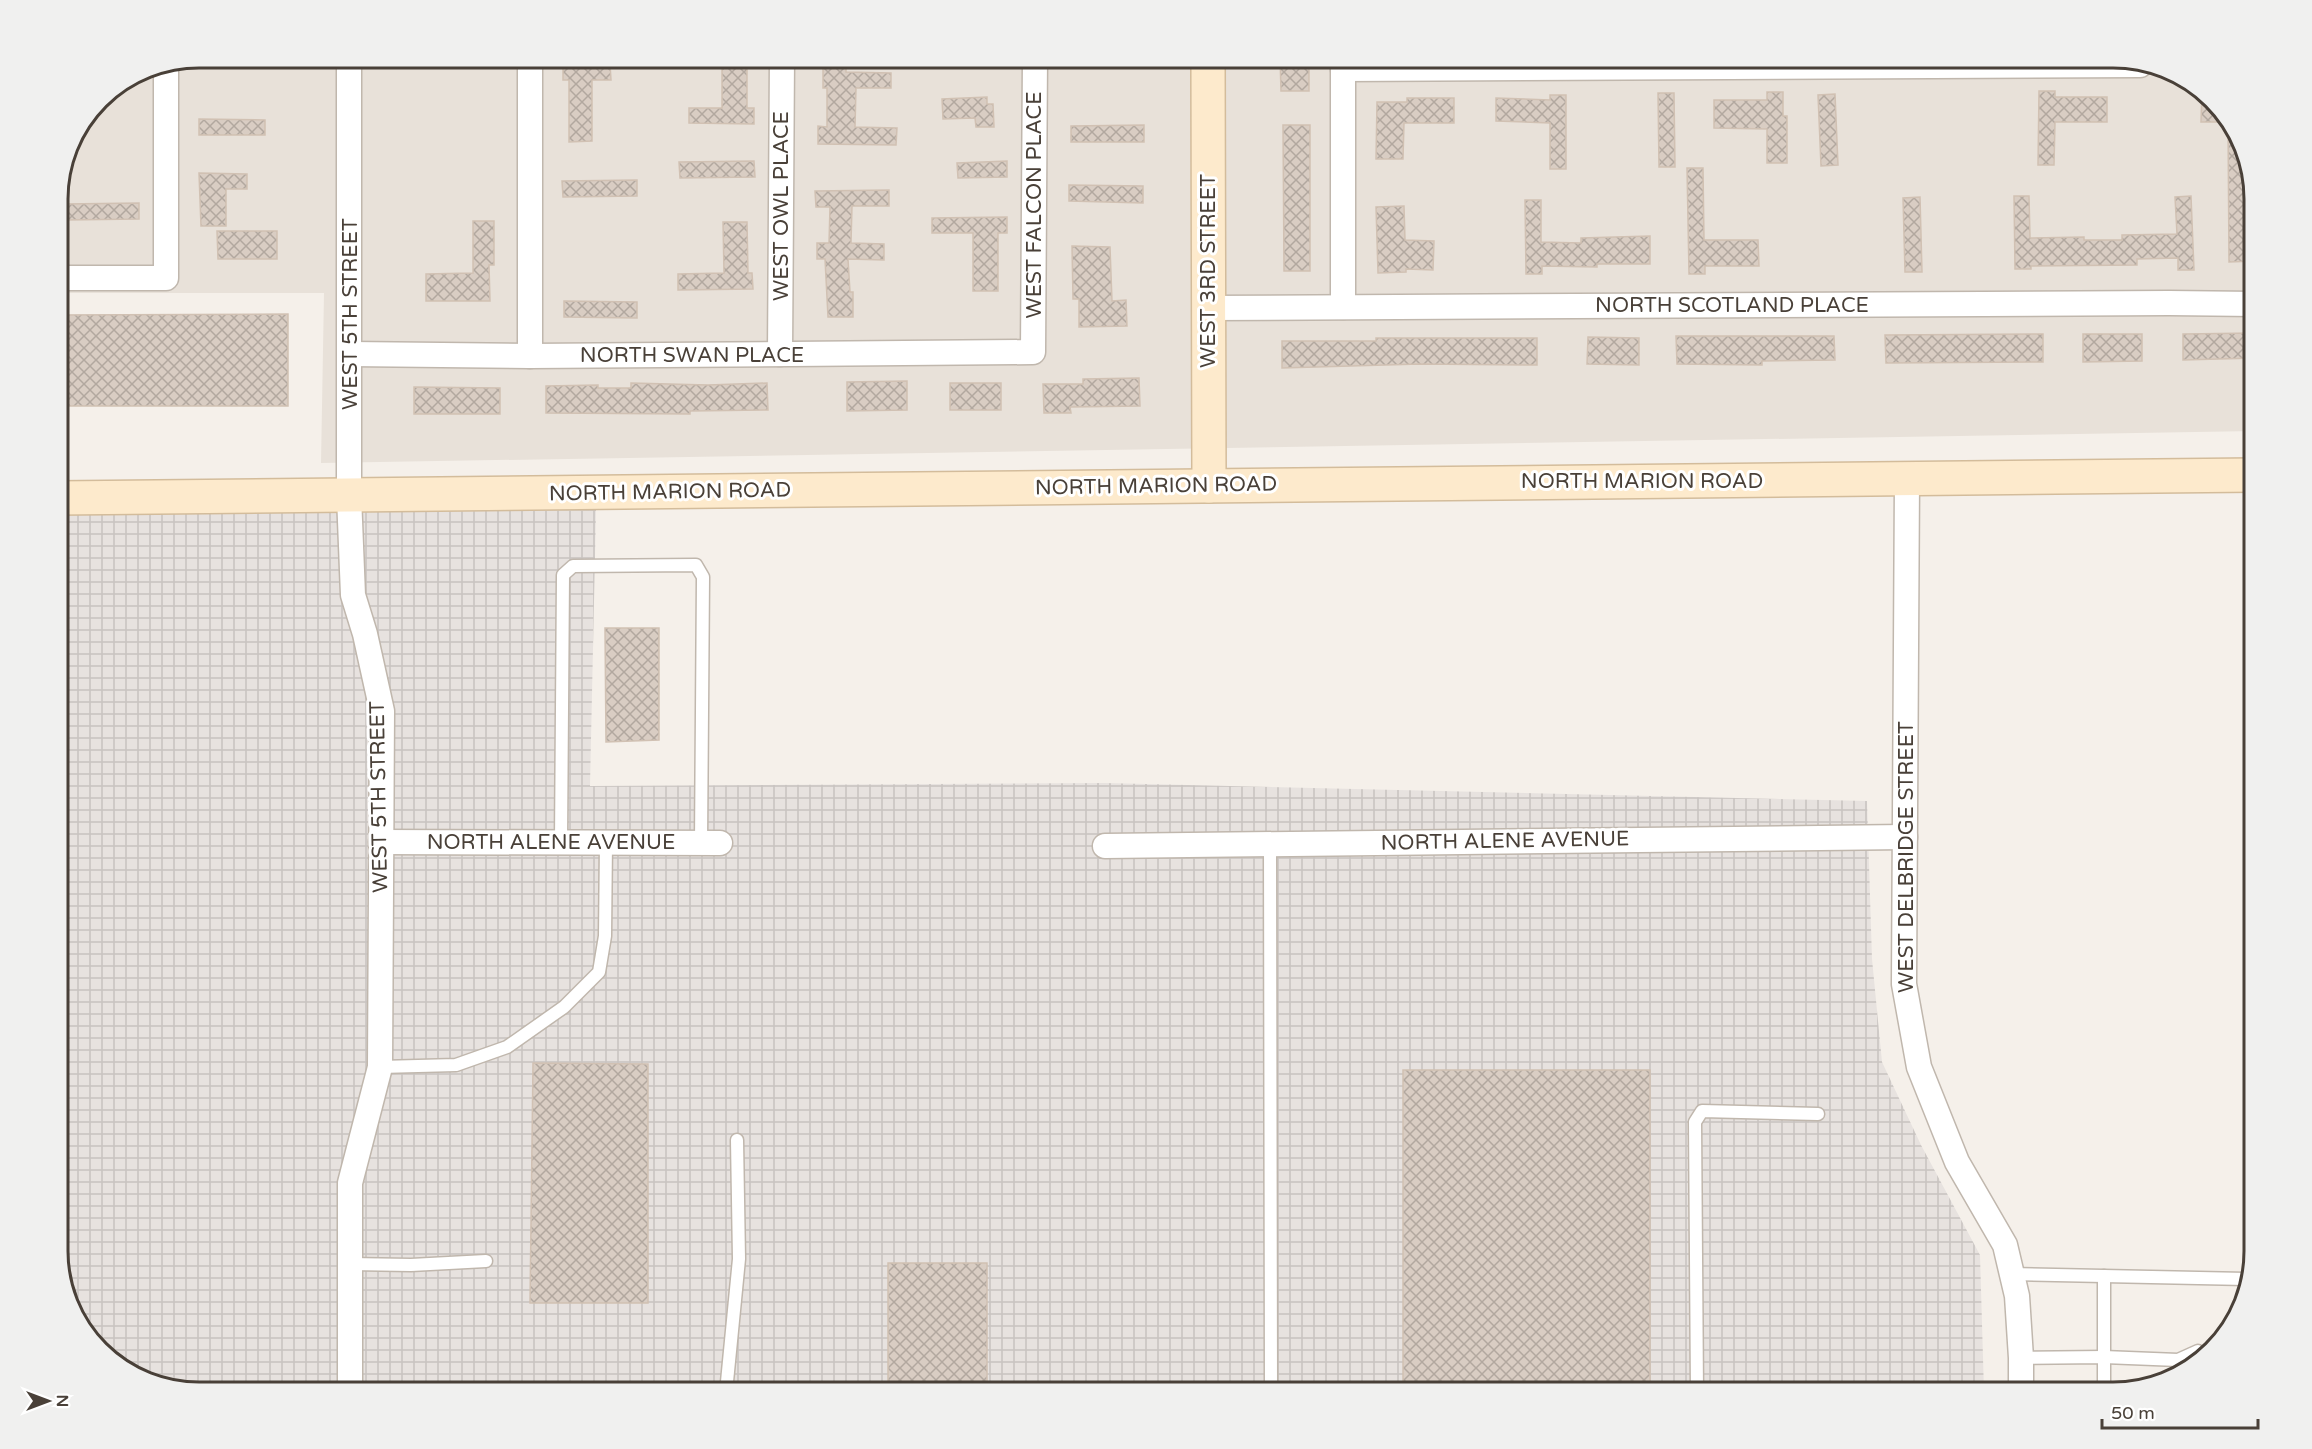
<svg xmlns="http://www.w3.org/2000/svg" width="2312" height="1449" font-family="'Varela Round',sans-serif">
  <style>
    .residential { fill: #e8e1d9 }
    .industrial { fill: url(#industrial-grid) }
    .building { fill: url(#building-cross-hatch); stroke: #d1c1b3; stroke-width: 1.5 }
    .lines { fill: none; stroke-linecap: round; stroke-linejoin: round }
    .lane-casing { stroke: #c0b7ad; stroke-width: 15 }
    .street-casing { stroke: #c0b7ad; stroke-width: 27 }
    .secondary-casing { stroke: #d3bc9b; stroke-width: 36 }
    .lane { stroke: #fff; stroke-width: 12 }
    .street { stroke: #fff; stroke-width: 24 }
    .secondary { stroke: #fdeacc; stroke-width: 33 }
    .labels { text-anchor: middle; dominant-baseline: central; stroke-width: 6; stroke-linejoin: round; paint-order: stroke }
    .street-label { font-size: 21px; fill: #494038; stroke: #fff }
    .rim { fill: none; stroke: #494038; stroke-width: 3 }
  </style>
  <defs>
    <pattern id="industrial-grid" width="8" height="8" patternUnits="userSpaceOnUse" patternTransform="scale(1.5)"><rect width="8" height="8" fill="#e7e2df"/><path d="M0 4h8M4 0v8" fill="none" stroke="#c8c3c0"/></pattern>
    <pattern id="building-cross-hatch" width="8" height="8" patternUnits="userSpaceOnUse" patternTransform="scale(1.5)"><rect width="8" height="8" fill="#d9cdc3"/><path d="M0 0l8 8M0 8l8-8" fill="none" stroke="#b2a89f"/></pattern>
  </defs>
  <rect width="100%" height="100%" fill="#f5f0ea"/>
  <path class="residential" d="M 199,57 L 2113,57 L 2192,81 L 2236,128 L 2255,199 L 2255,431 L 321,463 L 324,293 L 57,293 L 57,190 L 68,144 L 99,98 L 145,68 Z"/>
  <path class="industrial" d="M 596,510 L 590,786 L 1104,783 L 1867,801 L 1872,959 L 1882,1062 L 1921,1145 L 1980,1255 L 1984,1392 L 199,1392 L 120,1368 L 76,1321 L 57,1259 L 57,515 Z"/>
  <g class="building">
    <path d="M 722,57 L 747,57 L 747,108 L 754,108 L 754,124 L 689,123 L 689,108 L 722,108 Z"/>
    <path d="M 823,57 L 846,57 L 846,72 L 891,73 L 891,88 L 856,88 L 855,127 L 897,128 L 896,145 L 818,144 L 818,126 L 827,127 L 827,88 L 823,88 Z"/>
    <path d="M 1280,57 L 1309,57 L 1309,91 L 1281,91 Z"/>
    <path d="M 610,64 L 611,80 L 592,80 L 592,141 L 569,142 L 569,80 L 563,80 L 563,65 Z"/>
    <path d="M 2039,91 L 2055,91 L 2055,97 L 2107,97 L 2107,122 L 2055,122 L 2054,165 L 2038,165 Z"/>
    <path d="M 2202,91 L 2236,128 L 2255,199 L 2255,261 L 2229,262 L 2228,122 L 2201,122 Z"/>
    <path d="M 1767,92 L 1783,92 L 1783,116 L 1787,116 L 1787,163 L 1767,163 L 1767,129 L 1714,128 L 1714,100 L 1767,100 Z"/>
    <path d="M 1658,93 L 1674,93 L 1675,167 L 1659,167 Z"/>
    <path d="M 1835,94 L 1838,165 L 1821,166 L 1818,95 Z"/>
    <path d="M 1550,95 L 1566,95 L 1566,169 L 1550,169 L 1550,123 L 1496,121 L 1496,98 L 1550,100 Z"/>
    <path d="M 987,97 L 987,104 L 993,104 L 994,127 L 976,127 L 975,118 L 943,119 L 942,99 Z"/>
    <path d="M 1407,98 L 1454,98 L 1454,123 L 1404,123 L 1403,159 L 1376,159 L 1377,102 L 1407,102 Z"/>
    <path d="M 199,119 L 265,120 L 265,135 L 199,135 Z"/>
    <path d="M 1144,125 L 1144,142 L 1071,142 L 1071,126 Z"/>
    <path d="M 1283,125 L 1310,125 L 1310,271 L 1284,271 Z"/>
    <path d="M 754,161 L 755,177 L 680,178 L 679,162 Z"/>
    <path d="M 1007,161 L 1007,177 L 958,178 L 957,163 Z"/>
    <path d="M 1687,168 L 1703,168 L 1704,240 L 1758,240 L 1759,266 L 1705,266 L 1705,274 L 1689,274 Z"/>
    <path d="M 199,173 L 247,174 L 247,189 L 226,189 L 226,226 L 201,226 Z"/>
    <path d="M 637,180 L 637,196 L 563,197 L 562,181 Z"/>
    <path d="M 1069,185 L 1143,186 L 1143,203 L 1069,201 Z"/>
    <path d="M 889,190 L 889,206 L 852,206 L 851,243 L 884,244 L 884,260 L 848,259 L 850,292 L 853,292 L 853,317 L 828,317 L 825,259 L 817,259 L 817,243 L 829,243 L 830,207 L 816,207 L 815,191 Z"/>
    <path d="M 2014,196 L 2029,196 L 2030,238 L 2084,237 L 2084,240 L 2122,240 L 2122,235 L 2177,234 L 2175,197 L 2191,196 L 2194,270 L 2178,270 L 2178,258 L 2137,259 L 2137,265 L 2031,266 L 2031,269 L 2015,269 Z"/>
    <path d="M 1920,197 L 1922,272 L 1905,272 L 1903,198 Z"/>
    <path d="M 1525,200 L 1541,200 L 1541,242 L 1581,243 L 1581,238 L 1650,236 L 1650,264 L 1597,264 L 1597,267 L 1542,266 L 1542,274 L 1526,274 Z"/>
    <path d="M 139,203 L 139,219 L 65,220 L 65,204 Z"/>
    <path d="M 1404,206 L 1405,240 L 1434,241 L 1433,270 L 1406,269 L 1406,272 L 1378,273 L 1376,207 Z"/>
    <path d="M 1007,217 L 1007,233 L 998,233 L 998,291 L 973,291 L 973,233 L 932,233 L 932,218 Z"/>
    <path d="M 473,221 L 494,221 L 494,265 L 489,265 L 490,301 L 426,301 L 426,274 L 473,273 Z"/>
    <path d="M 723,222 L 747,222 L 748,273 L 752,273 L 753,289 L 678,290 L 678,274 L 724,273 Z"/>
    <path d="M 217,231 L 277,231 L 277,259 L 218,259 Z"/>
    <path d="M 1072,246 L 1110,247 L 1112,301 L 1126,300 L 1127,326 L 1079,327 L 1079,299 L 1073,299 Z"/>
    <path d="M 564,301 L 637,302 L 637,318 L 564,317 Z"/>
    <path d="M 288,314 L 288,406 L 57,406 L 57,315 Z"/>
    <path d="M 2255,333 L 2255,358 L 2183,360 L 2183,334 Z"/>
    <path d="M 2043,334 L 2043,362 L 1886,363 L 1885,335 Z"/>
    <path d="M 2083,334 L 2142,334 L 2142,361 L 2083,362 Z"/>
    <path d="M 1676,336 L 1834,336 L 1835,360 L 1762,361 L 1762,365 L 1677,364 Z"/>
    <path d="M 1588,337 L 1639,338 L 1639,365 L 1587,364 Z"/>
    <path d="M 1376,338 L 1537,338 L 1537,365 L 1420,364 L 1282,368 L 1282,341 L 1376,341 Z"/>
    <path d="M 1139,378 L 1140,406 L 1070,407 L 1071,413 L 1044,413 L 1043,384 L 1083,384 L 1083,379 Z"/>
    <path d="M 907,381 L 907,410 L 847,411 L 847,382 Z"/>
    <path d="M 631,383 L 708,385 L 767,383 L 768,410 L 690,411 L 690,414 L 546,413 L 546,386 L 598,385 L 598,388 L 631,388 Z"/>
    <rect x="950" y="383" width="51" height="27"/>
    <path d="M 414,387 L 500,388 L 500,414 L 414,414 Z"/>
    <path d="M 605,628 L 659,628 L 659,740 L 606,742 Z"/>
    <path d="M 533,1063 L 648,1064 L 648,1303 L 530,1303 Z"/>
    <rect x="1403" y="1070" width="247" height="322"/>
    <rect x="888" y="1263" width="99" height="129"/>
  </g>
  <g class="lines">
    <defs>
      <g id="lane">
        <path d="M 561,842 L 563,575 L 573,566 L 696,565 L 703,577 L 701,843"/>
        <path d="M 1270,844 L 1271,1392"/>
        <path d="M 380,1067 L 456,1065 L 507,1047 L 564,1007 L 599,972 L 605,936 L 606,842"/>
        <path d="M 350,1264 L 411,1265 L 486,1261"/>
        <path d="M 2011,1274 L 2246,1279"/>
        <path d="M 2104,1276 L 2104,1392"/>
        <path d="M 2021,1358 L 2104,1357 L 2178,1360 L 2198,1351"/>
        <path d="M 726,1392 L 739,1259 L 737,1140"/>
        <path d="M 1697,1392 L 1695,1122 L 1702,1111 L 1818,1114"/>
      </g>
      <g id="street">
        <path d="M 349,57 L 349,496 L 353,595 L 365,634 L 382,711 L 380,1067 L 350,1183 L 350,1392"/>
        <path d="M 530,57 L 530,356"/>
        <path d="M 1343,57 L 1343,307"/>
        <path d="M 1343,69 L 2140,65"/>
        <path d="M 57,278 L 166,278 L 166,64"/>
        <path d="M 1208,308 L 2169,303 L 2255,304"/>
        <path d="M 350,354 L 530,356 L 1033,352 L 1035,57"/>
        <path d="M 780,354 L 782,57"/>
        <path d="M 1907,479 L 1904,984 L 1919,1067 L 1957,1162 L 2005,1245 L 2017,1296 L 2021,1358 L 2021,1392"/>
        <path d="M 381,842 L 720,843"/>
        <path d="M 1105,846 L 1905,837"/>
      </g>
      <g id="secondary">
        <path d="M 1208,57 L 1209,486"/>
        <path d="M 57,498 L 2255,475"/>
      </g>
    </defs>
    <use href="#lane" class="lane-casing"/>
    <use href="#street" class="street-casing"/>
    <use href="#secondary" class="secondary-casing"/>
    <use href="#lane" class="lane"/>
    <use href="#street" class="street"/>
    <use href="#secondary" class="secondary"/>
  </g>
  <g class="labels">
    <g class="street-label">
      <text transform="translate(1034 205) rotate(-90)">WEST FALCON PLACE</text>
      <text transform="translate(781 206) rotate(-90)">WEST OWL PLACE</text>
      <text transform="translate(1208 271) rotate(-90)">WEST 3RD STREET</text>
      <text x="1732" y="305">NORTH SCOTLAND PLACE</text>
      <text transform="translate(350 314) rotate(-90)">WEST 5TH STREET</text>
      <text x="692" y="355">NORTH SWAN PLACE</text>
      <text x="1642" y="481">NORTH MARION ROAD</text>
      <text transform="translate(1156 486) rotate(-1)">NORTH MARION ROAD</text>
      <text transform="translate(670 492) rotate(-1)">NORTH MARION ROAD</text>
      <text transform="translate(379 797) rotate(-91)">WEST 5TH STREET</text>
      <text transform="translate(1505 841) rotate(-1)">NORTH ALENE AVENUE</text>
      <text x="551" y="842">NORTH ALENE AVENUE</text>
      <text transform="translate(1906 857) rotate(-90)">WEST DELBRIDGE STREET</text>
    </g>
  </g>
  <path d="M0 0H2312V1449H0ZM199 68H2113A131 131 0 0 1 2244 199V1251A131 131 0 0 1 2113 1382H199A131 131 0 0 1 68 1251V199A131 131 0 0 1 199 68Z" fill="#f0f0ef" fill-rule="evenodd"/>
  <path class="rim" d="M199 68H2113A131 131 0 0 1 2244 199V1251A131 131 0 0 1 2113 1382H199A131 131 0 0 1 68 1251V199A131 131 0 0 1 199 68Z"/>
  <g transform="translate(48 1401) rotate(90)" stroke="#ffffff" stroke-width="4.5" paint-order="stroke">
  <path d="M0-4.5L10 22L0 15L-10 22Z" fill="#494038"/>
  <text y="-9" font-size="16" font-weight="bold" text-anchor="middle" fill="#494038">N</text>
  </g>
  <path d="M2102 1419v9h156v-9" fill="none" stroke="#494038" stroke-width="3"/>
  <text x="2111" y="1419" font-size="18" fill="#494038" stroke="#ffffff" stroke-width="4.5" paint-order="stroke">50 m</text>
</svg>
